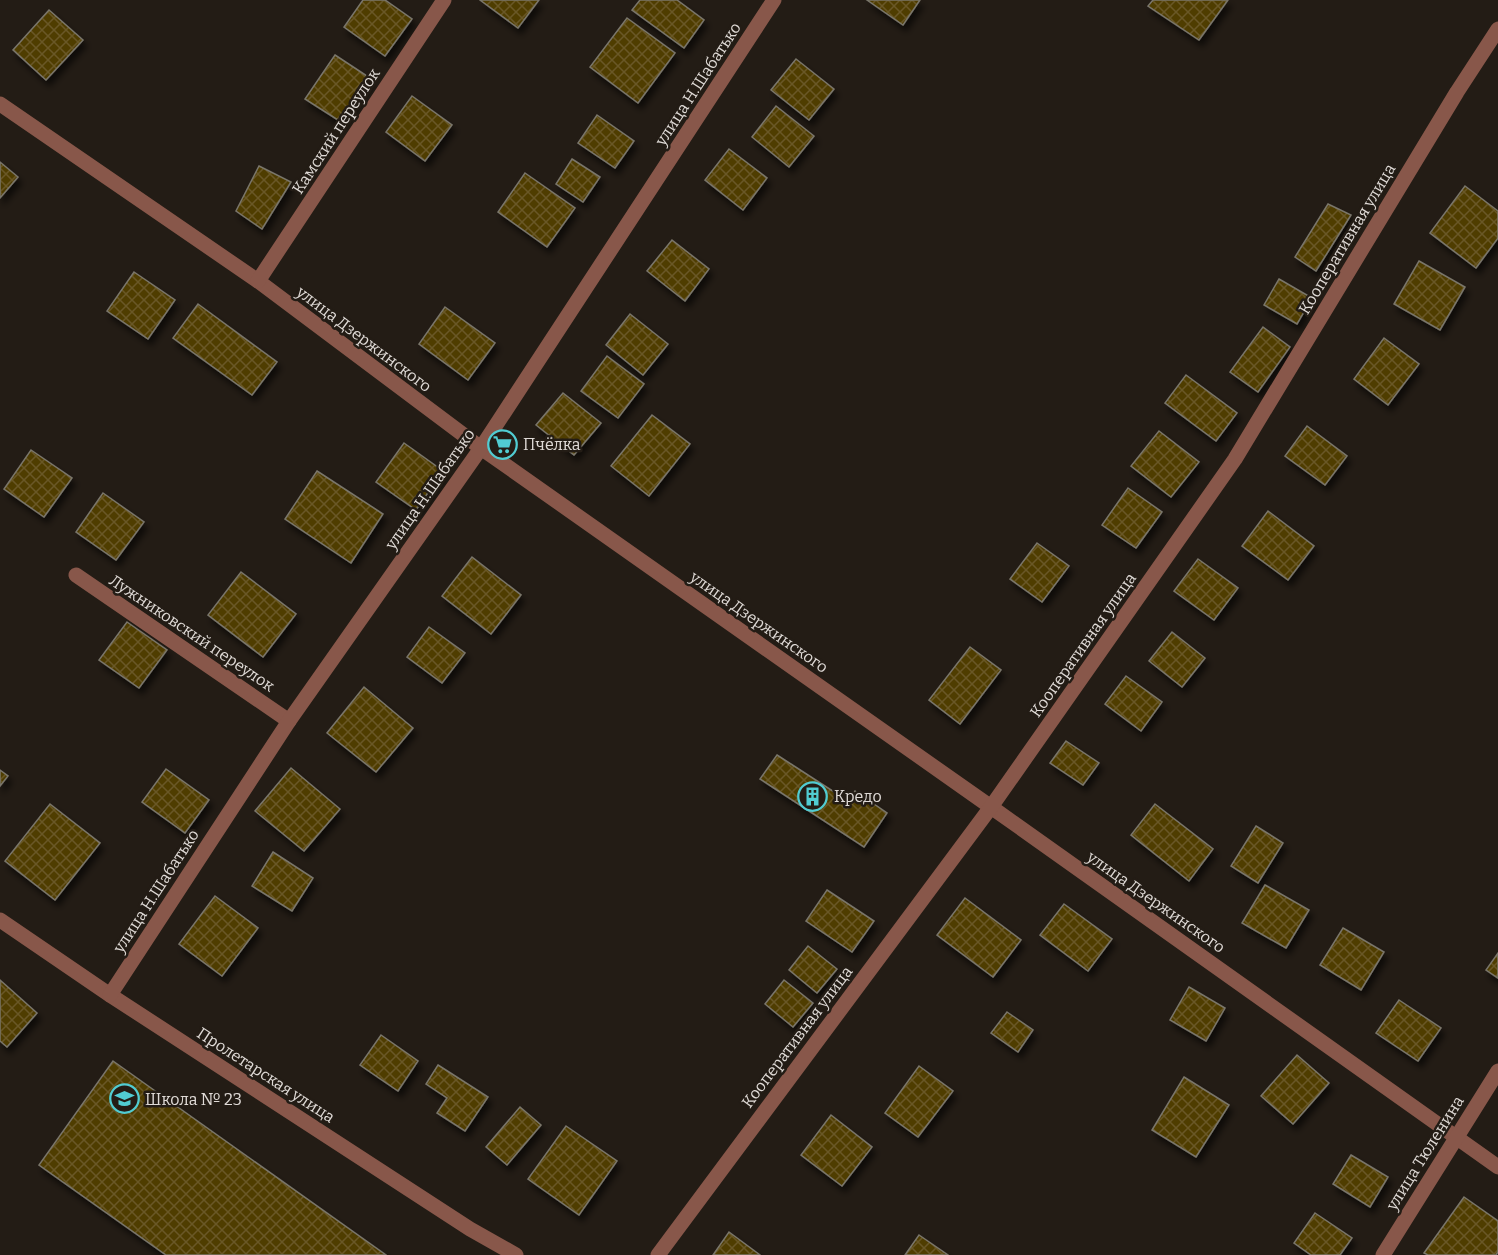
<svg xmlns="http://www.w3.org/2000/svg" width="1498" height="1255" font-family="Bitter,serif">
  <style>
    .building { fill: url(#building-cross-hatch); stroke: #7a766b; stroke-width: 1.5; filter: url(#shadow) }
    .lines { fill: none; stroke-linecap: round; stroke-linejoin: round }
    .minor { stroke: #88574a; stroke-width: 15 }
    .labels { text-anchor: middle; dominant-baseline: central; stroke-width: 5; stroke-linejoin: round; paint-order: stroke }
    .street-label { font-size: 16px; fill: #e0dbd7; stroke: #231c15 }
    .poi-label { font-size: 16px; fill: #e0dbd7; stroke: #231c15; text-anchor: start }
  </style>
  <defs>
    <pattern id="building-cross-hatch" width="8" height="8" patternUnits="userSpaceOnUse" patternTransform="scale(1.5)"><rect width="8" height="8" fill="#503d01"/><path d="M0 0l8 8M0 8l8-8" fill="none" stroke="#695825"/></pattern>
    <filter id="shadow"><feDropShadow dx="3.5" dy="6" stdDeviation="3" flood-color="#0009"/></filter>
  </defs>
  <rect width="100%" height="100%" fill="#231c15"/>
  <g class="building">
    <path d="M 363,0 L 385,0 L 412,19 L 385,56 L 344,27 Z"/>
    <path d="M 480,0 L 539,0 L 518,28 Z"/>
    <path d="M 640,0 L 677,0 L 704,20 L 684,48 L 632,10 Z"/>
    <path d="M 867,0 L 920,0 L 903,25 Z"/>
    <path d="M 1153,0 L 1228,0 L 1199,40 L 1148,6 Z"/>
    <path d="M 49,10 L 83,40 L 46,80 L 13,50 Z"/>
    <path d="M 627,18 L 675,53 L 638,103 L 590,67 Z"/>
    <path d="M 335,55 L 370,78 L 341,122 L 305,99 Z"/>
    <path d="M 796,59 L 834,89 L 809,120 L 771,90 Z"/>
    <path d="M 412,96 L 452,125 L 425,161 L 386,132 Z"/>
    <path d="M 776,106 L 814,136 L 789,167 L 752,137 Z"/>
    <path d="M 597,115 L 634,141 L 615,168 L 578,143 Z"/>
    <path d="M 729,149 L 767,178 L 743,210 L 705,180 Z"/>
    <path d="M 572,159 L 600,177 L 583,202 L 556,184 Z"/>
    <path d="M 0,162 L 18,177 L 0,198 Z"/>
    <path d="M 259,166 L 291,182 L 262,229 L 236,211 Z"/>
    <path d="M 525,173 L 575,208 L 547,247 L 498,212 Z"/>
    <path d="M 1465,186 L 1498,211 L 1498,238 L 1476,268 L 1430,233 Z"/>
    <path d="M 1328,204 L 1351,215 L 1316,271 L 1295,257 Z"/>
    <path d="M 672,240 L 709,269 L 685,301 L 647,271 Z"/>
    <path d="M 1419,261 L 1465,287 L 1440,330 L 1394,304 Z"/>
    <path d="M 134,272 L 175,300 L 148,339 L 107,311 Z"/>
    <path d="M 1279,279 L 1312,298 L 1297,324 L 1264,305 Z"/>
    <path d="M 198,304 L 277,362 L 252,395 L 173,338 Z"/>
    <path d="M 445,307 L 495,343 L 468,380 L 419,344 Z"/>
    <path d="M 630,314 L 668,344 L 643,375 L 606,345 Z"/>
    <path d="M 1263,327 L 1290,347 L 1258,392 L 1230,372 Z"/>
    <path d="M 1384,338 L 1419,364 L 1388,405 L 1354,379 Z"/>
    <path d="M 607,356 L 644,384 L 618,418 L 581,391 Z"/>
    <path d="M 1186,375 L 1237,413 L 1216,441 L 1165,403 Z"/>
    <path d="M 563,393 L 601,423 L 574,455 L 536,425 Z"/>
    <path d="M 652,415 L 690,444 L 649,496 L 611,466 Z"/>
    <path d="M 1307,426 L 1347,456 L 1325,485 L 1285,456 Z"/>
    <path d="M 1159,431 L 1199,462 L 1171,497 L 1131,466 Z"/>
    <path d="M 404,443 L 443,471 L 416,510 L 376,482 Z"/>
    <path d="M 31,450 L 72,478 L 44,517 L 4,489 Z"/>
    <path d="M 317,471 L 383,514 L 351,563 L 285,519 Z"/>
    <path d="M 1128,488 L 1162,512 L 1136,548 L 1102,525 Z"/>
    <path d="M 103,493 L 144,522 L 116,560 L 76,532 Z"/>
    <path d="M 1268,511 L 1314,546 L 1288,580 L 1242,546 Z"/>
    <path d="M 1037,543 L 1069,566 L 1042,602 L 1010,579 Z"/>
    <path d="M 472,557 L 521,595 L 491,634 L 442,596 Z"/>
    <path d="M 1198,559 L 1238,588 L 1214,620 L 1174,591 Z"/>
    <path d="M 241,572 L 296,614 L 263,657 L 208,615 Z"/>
    <path d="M 127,622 L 167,650 L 139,688 L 99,660 Z"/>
    <path d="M 429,627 L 465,653 L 442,683 L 407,657 Z"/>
    <path d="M 1172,632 L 1205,658 L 1182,687 L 1149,661 Z"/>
    <path d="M 970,647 L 1001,670 L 960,724 L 929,700 Z"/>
    <path d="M 1126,676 L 1162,702 L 1141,731 L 1105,704 Z"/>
    <path d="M 364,687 L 413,728 L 376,772 L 327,733 Z"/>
    <path d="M 1066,741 L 1099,763 L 1083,785 L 1050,763 Z"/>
    <path d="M 777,755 L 848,801 L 855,791 L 887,813 L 864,847 L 760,779 Z"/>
    <path d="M 291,768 L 340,809 L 304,851 L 255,811 Z"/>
    <path d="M 166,769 L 209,800 L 185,833 L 142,802 Z"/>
    <path d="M 0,770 L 8,776 L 0,786 Z"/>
    <path d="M 50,804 L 100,843 L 55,900 L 5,861 Z"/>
    <path d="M 1155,804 L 1213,849 L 1189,881 L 1131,835 Z"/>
    <path d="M 1256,826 L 1283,843 L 1258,883 L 1231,866 Z"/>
    <path d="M 273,852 L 313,878 L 292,911 L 252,886 Z"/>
    <path d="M 1265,885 L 1309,910 L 1286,948 L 1242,923 Z"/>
    <path d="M 827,890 L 874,921 L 852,952 L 806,921 Z"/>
    <path d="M 215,896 L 258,928 L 222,976 L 179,944 Z"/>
    <path d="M 965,898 L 1021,940 L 993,977 L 937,935 Z"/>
    <path d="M 1064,904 L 1112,939 L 1088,971 L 1040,935 Z"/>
    <path d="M 1343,928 L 1384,952 L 1361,990 L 1320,965 Z"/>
    <path d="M 808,946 L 837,969 L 817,993 L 789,970 Z"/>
    <path d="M 1498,953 L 1498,978 L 1486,970 Z"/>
    <path d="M 0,980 L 37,1013 L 7,1047 L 0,1041 Z"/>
    <path d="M 784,980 L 813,1003 L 793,1027 L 765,1004 Z"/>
    <path d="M 1189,987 L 1225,1008 L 1206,1041 L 1170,1020 Z"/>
    <path d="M 1399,1000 L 1441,1028 L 1418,1061 L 1376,1033 Z"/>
    <path d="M 1007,1012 L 1033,1030 L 1018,1052 L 991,1033 Z"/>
    <path d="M 381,1035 L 418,1061 L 398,1091 L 360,1065 Z"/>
    <path d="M 1297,1055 L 1329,1083 L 1293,1124 L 1261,1096 Z"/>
    <path d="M 113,1061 L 386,1255 L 166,1255 L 39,1165 Z"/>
    <path d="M 438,1065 L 488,1097 L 465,1131 L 437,1113 L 447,1098 L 426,1084 Z"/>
    <path d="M 919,1066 L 953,1091 L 918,1137 L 885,1113 Z"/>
    <path d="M 1184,1077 L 1229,1105 L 1196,1157 L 1152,1130 Z"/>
    <path d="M 520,1107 L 541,1125 L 507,1165 L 486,1147 Z"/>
    <path d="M 831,1115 L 872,1147 L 842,1186 L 801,1155 Z"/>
    <path d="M 566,1126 L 617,1161 L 579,1215 L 528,1179 Z"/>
    <path d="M 1351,1155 L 1388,1177 L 1370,1207 L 1333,1184 Z"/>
    <path d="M 1464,1197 L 1498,1221 L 1498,1252 L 1496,1255 L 1428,1255 L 1424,1253 Z"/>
    <path d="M 1315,1213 L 1352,1238 L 1340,1255 L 1311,1255 L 1294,1243 Z"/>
    <path d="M 729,1232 L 760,1255 L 713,1255 Z"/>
    <path d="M 919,1235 L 948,1255 L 905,1255 Z"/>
  </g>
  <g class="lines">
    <g class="minor">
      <path d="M 0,104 L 258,281 L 481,448 L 991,807 L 1498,1167"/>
      <path d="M 258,281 L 444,0"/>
      <path d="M 76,575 L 289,721"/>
      <path d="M 0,920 L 110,995 L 470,1229 L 516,1255"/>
      <path d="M 110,995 L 289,721 L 481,448 L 774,0"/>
      <path d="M 658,1255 L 991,807 L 1235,459 L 1457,92 L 1498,29"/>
      <path d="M 1383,1255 L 1498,1071"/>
    </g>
  </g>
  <defs>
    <symbol id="supermarket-ring" viewBox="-11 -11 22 22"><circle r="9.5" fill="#231c15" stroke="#51ccd2" stroke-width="1.5"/><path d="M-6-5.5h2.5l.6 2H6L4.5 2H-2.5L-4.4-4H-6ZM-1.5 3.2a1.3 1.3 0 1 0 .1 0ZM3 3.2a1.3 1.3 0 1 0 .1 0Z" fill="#51ccd2"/></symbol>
    <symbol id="building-ring" viewBox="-11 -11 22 22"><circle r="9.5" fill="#231c15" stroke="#51ccd2" stroke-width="1.5"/><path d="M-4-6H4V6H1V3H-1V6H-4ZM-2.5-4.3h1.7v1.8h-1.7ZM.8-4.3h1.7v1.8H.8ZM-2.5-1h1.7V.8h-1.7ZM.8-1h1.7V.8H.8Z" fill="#51ccd2"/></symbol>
    <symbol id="school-ring" viewBox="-11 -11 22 22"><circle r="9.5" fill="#231c15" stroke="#51ccd2" stroke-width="1.5"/><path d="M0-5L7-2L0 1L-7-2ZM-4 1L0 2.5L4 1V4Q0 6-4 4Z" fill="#51ccd2"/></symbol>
  </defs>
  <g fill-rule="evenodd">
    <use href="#supermarket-ring" x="486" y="428" width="33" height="33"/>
    <use href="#building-ring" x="796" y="780" width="33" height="33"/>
    <use href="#school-ring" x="108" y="1082" width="33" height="33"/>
  </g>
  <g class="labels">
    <g class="street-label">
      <text transform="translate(698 84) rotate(-57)">улица Н.Шабатько</text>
      <text transform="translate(336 131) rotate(-57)">Камский переулок</text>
      <text transform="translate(1347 239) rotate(-59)">Кооперативная улица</text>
      <text transform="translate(364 339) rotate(37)">улица Дзержинского</text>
      <text transform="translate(430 489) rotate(-55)">улица Н.Шабатько</text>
      <text transform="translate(759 622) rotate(35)">улица Дзержинского</text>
      <text transform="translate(192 633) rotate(34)">Лужниковский переулок</text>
      <text transform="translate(1083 645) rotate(-55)">Кооперативная улица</text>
      <text transform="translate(156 891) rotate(-57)">улица Н.Шабатько</text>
      <text transform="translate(1156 902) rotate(35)">улица Дзержинского</text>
      <text transform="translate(797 1037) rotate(-53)">Кооперативная улица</text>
      <text transform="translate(266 1075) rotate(33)">Пролетарская улица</text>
      <text transform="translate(1425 1153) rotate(-58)">улица Тюленина</text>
    </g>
    <g class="poi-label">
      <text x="523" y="444">Пчёлка</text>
      <text x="834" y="796">Кредо</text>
      <text x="145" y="1099">Школа № 23</text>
    </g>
  </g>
</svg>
